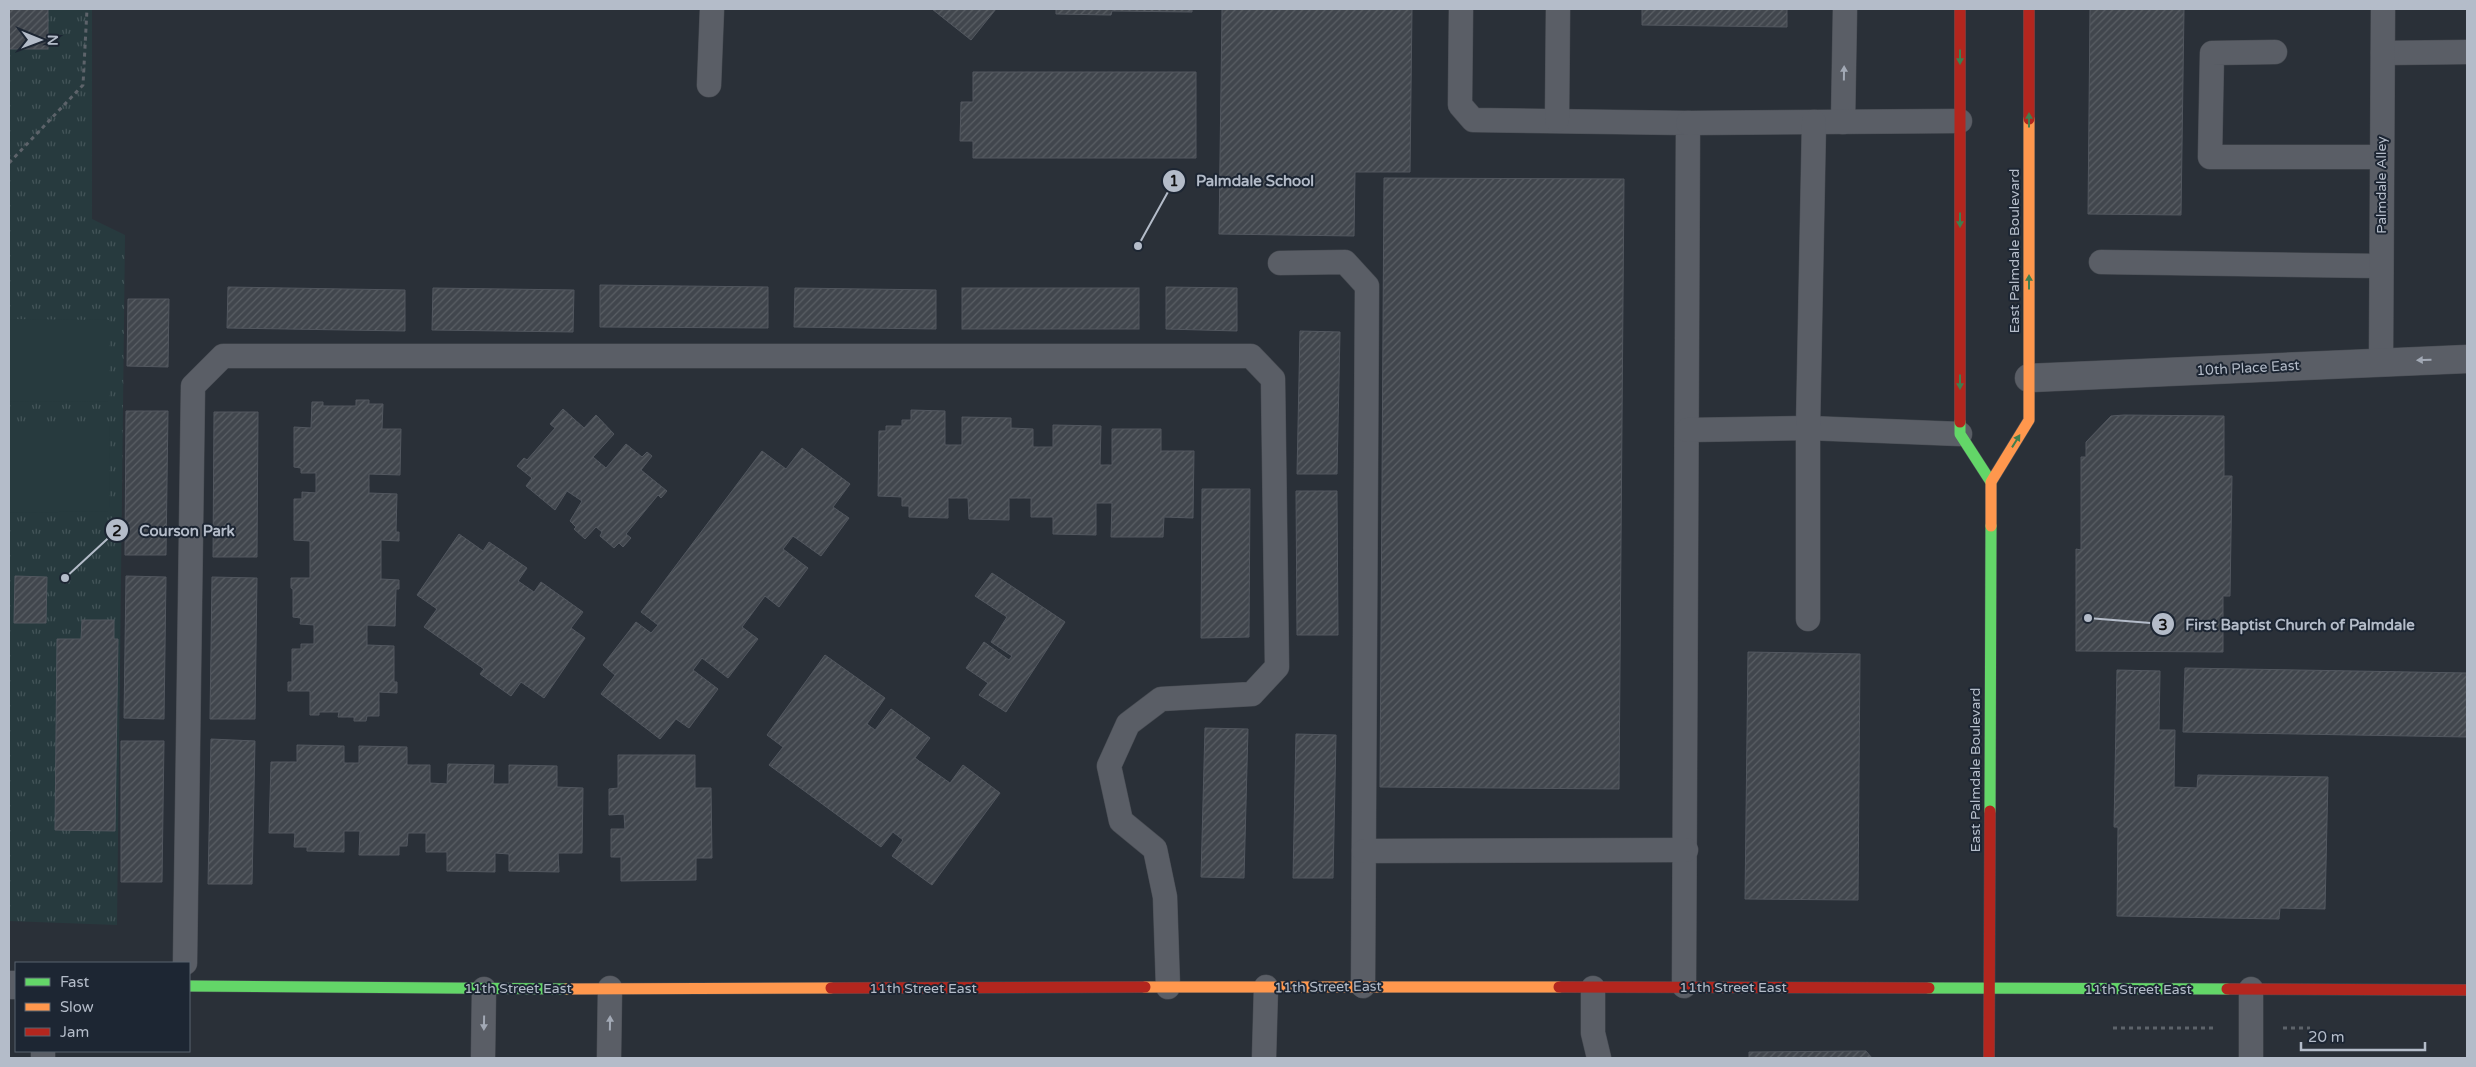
<svg xmlns="http://www.w3.org/2000/svg" width="2476" height="1067" font-family="'Varela Round',sans-serif">
  <style>
    .grass { fill: url(#grass-tufts) }
    .garden { fill: #273a3e }
    .building { fill: url(#building-hatch); stroke: #52575f }
    .lines { fill: none; stroke-linecap: round; stroke-linejoin: round }
    .lane-casing { stroke: #484c53; stroke-width: 25 }
    .street-casing { stroke: #484c53; stroke-width: 29 }
    .fast-casing { stroke: #484c53; stroke-width: 12 }
    .slow-casing { stroke: #484c53; stroke-width: 12 }
    .jam-casing { stroke: #484c53; stroke-width: 12 }
    .path { stroke: #5d636a; stroke-width: 3; stroke-dasharray: 4 4; stroke-linecap: butt }
    .lane { stroke: #5a5e66; stroke-width: 24 }
    .street { stroke: #5a5e66; stroke-width: 28 }
    .fast { stroke: #63d668; stroke-width: 11 }
    .slow { stroke: #ff974d; stroke-width: 11 }
    .jam { stroke: #b3261e; stroke-width: 11 }
    .oneway { fill: #407e4e }
    .oneway2 { fill: #a2a9b5 }
    .labels { text-anchor: middle; dominant-baseline: central; stroke-width: 4; stroke-linejoin: round; paint-order: stroke }
    .street-label { font-size: 14px; fill: #b4bcc9; stroke: #1d2633 }
    .leader { fill: none; stroke: #b4bcc9; stroke-width: 2 }
    .callout-dot { fill: #b4bcc9; stroke: #1d2633; stroke-width: 2 }
    .mark-label { font-size: 15px; text-anchor: middle; font-weight: bold; fill: #111 }
    .callout-label { font-size: 15px; text-anchor: middle; font-weight: bold; fill: #b4bcc9; stroke: #1d2633; stroke-width: 4; stroke-linejoin: round; paint-order: stroke }
  </style>
  <defs>
    <pattern id="grass-tufts" width="24" height="20" patternUnits="userSpaceOnUse" patternTransform="scale(1.25)"><rect width="24" height="20" fill="#273a3e"/><path d="M3 7l-1-3M5 7V3M7 7l1-3M15 17l-1-3M17 17v-4M19 17l1-3" fill="none" stroke="#445559"/></pattern>
    <pattern id="building-hatch" width="6" height="6" patternUnits="userSpaceOnUse" patternTransform="scale(1.25)"><rect width="6" height="6" fill="#41464d"/><path d="M-1 1l2-2M0 6l6-6M5 7l2-2" fill="none" stroke="#5a5f65"/></pattern>
  </defs>
  <rect width="100%" height="100%" fill="#2a3038"/>
  <path class="grass" d="M 9,9 L 92,9 L 92,219 L 125,235 L 117,925 L 9,921 Z"/>
  <g class="garden">
    <path d="M 9,319 L 109,320 L 109,401 L 9,402 Z"/>
    <path d="M 9,424 L 110,424 L 109,511 L 9,513 Z"/>
  </g>
  <g class="building">
    <rect x="9" y="9" width="39" height="40"/>
    <path d="M 932,9 L 996,9 L 971,40 Z"/>
    <path d="M 1056,9 L 1192,9 L 1192,12 L 1112,11 L 1111,15 L 1056,14 Z"/>
    <path d="M 1222,9 L 1412,9 L 1410,172 L 1355,172 L 1354,236 L 1219,234 Z"/>
    <path d="M 1642,9 L 1787,9 L 1787,27 L 1642,25 Z"/>
    <path d="M 2090,9 L 2184,9 L 2181,215 L 2088,214 Z"/>
    <path d="M 973,72 L 1196,72 L 1196,158 L 973,158 L 973,141 L 960,141 L 961,102 L 973,102 Z"/>
    <path d="M 1384,178 L 1624,179 L 1619,789 L 1380,787 Z"/>
    <path d="M 600,285 L 768,287 L 768,328 L 600,327 Z"/>
    <path d="M 228,287 L 405,290 L 405,331 L 227,328 Z"/>
    <path d="M 1166,287 L 1237,288 L 1237,331 L 1166,329 Z"/>
    <path d="M 433,288 L 574,290 L 573,332 L 432,330 Z"/>
    <path d="M 795,288 L 936,290 L 936,329 L 794,327 Z"/>
    <rect x="962" y="288" width="177" height="41"/>
    <path d="M 128,299 L 169,299 L 168,367 L 127,366 Z"/>
    <path d="M 1300,331 L 1340,332 L 1337,474 L 1297,474 Z"/>
    <path d="M 356,400 L 369,400 L 369,404 L 383,404 L 382,429 L 401,429 L 400,475 L 369,474 L 369,493 L 397,494 L 396,532 L 399,532 L 399,541 L 381,540 L 381,579 L 399,580 L 399,589 L 396,589 L 395,626 L 367,625 L 367,645 L 394,646 L 394,682 L 397,682 L 397,693 L 379,692 L 379,716 L 367,716 L 366,721 L 354,721 L 354,717 L 338,717 L 339,712 L 319,712 L 319,715 L 310,715 L 310,691 L 288,691 L 288,682 L 292,682 L 292,649 L 301,649 L 301,644 L 314,644 L 314,625 L 300,624 L 301,618 L 293,617 L 293,589 L 291,588 L 291,578 L 310,578 L 310,541 L 294,540 L 294,499 L 302,499 L 302,492 L 316,493 L 316,473 L 301,473 L 301,468 L 294,467 L 294,427 L 311,428 L 312,402 L 323,402 L 323,406 L 356,406 Z"/>
    <path d="M 563,409 L 584,428 L 596,415 L 614,434 L 593,457 L 606,468 L 626,444 L 642,457 L 647,452 L 652,456 L 641,470 L 667,491 L 661,498 L 658,495 L 626,534 L 631,538 L 623,547 L 619,543 L 614,548 L 600,536 L 602,532 L 596,527 L 585,539 L 574,529 L 576,527 L 570,521 L 582,501 L 567,491 L 555,510 L 526,486 L 532,478 L 517,466 L 524,458 L 527,460 L 555,428 L 550,424 Z"/>
    <path d="M 911,410 L 945,411 L 945,445 L 962,445 L 962,417 L 1011,418 L 1011,428 L 1033,429 L 1033,447 L 1053,447 L 1053,425 L 1101,426 L 1100,465 L 1112,465 L 1112,429 L 1161,429 L 1161,451 L 1194,451 L 1193,518 L 1164,517 L 1163,537 L 1111,537 L 1112,503 L 1096,503 L 1096,535 L 1053,534 L 1053,517 L 1031,517 L 1031,498 L 1009,498 L 1009,520 L 969,519 L 968,498 L 948,498 L 948,518 L 909,517 L 909,506 L 902,506 L 902,497 L 878,496 L 879,431 L 886,431 L 886,426 L 902,426 L 902,420 L 911,420 Z"/>
    <path d="M 126,411 L 168,411 L 166,555 L 125,555 Z"/>
    <path d="M 214,412 L 258,412 L 257,557 L 213,557 Z"/>
    <path d="M 2124,415 L 2224,416 L 2224,476 L 2232,476 L 2230,596 L 2223,596 L 2223,652 L 2076,651 L 2076,549 L 2081,550 L 2081,457 L 2086,457 L 2086,442 L 2111,416 Z"/>
    <path d="M 802,448 L 850,484 L 833,507 L 849,518 L 821,556 L 793,536 L 783,549 L 808,568 L 779,607 L 765,596 L 742,627 L 758,639 L 728,678 L 702,658 L 693,670 L 718,689 L 689,728 L 676,719 L 660,739 L 601,694 L 615,675 L 603,665 L 636,622 L 651,633 L 658,625 L 641,612 L 762,451 L 786,469 Z"/>
    <path d="M 1202,489 L 1250,489 L 1249,637 L 1201,638 Z"/>
    <path d="M 1296,491 L 1337,491 L 1338,635 L 1297,635 Z"/>
    <path d="M 459,534 L 483,551 L 489,542 L 527,568 L 518,581 L 534,592 L 541,582 L 583,612 L 571,628 L 585,638 L 544,698 L 521,682 L 511,696 L 480,674 L 484,669 L 424,627 L 437,609 L 417,595 Z"/>
    <path d="M 992,573 L 1065,622 L 1006,712 L 979,695 L 988,683 L 966,668 L 984,642 L 1009,660 L 1012,656 L 991,642 L 1007,617 L 975,596 Z"/>
    <path d="M 15,576 L 47,577 L 46,623 L 14,623 Z"/>
    <path d="M 126,576 L 166,577 L 164,719 L 124,718 Z"/>
    <path d="M 212,577 L 257,578 L 255,719 L 210,719 Z"/>
    <path d="M 82,620 L 114,620 L 114,639 L 118,639 L 115,831 L 55,830 L 57,639 L 81,639 Z"/>
    <path d="M 1748,652 L 1860,654 L 1858,900 L 1745,899 Z"/>
    <path d="M 825,655 L 885,698 L 867,724 L 875,730 L 891,709 L 930,738 L 915,758 L 950,783 L 963,765 L 1000,793 L 932,885 L 892,856 L 903,840 L 893,832 L 881,847 L 769,765 L 783,747 L 767,735 Z"/>
    <path d="M 2185,668 L 2467,673 L 2467,737 L 2183,732 Z"/>
    <path d="M 2117,670 L 2160,671 L 2159,730 L 2175,730 L 2174,787 L 2197,788 L 2198,775 L 2328,777 L 2325,909 L 2280,908 L 2279,919 L 2117,916 L 2118,827 L 2114,827 Z"/>
    <path d="M 1205,728 L 1248,729 L 1244,878 L 1201,877 Z"/>
    <path d="M 1296,734 L 1336,735 L 1333,878 L 1293,878 Z"/>
    <path d="M 211,739 L 255,741 L 252,884 L 208,884 Z"/>
    <path d="M 121,741 L 164,741 L 162,882 L 121,882 Z"/>
    <path d="M 297,745 L 344,746 L 344,763 L 359,763 L 359,746 L 407,747 L 407,765 L 430,765 L 430,783 L 447,784 L 448,764 L 494,765 L 493,784 L 509,784 L 509,765 L 557,766 L 557,787 L 583,788 L 582,853 L 558,853 L 559,872 L 509,871 L 509,854 L 495,853 L 495,872 L 447,871 L 447,852 L 426,852 L 426,833 L 408,833 L 407,846 L 399,846 L 399,855 L 359,855 L 360,831 L 344,831 L 344,852 L 307,851 L 307,847 L 294,847 L 295,833 L 269,833 L 271,762 L 297,762 Z"/>
    <path d="M 618,755 L 695,755 L 695,788 L 711,788 L 712,858 L 696,858 L 696,880 L 621,881 L 621,857 L 611,857 L 611,829 L 625,829 L 624,814 L 609,815 L 609,789 L 618,788 Z"/>
    <path d="M 1866,1051 L 1872,1058 L 1749,1058 L 1749,1052 Z"/>
  </g>
  <g class="lines">
    <defs>
      <g id="lane">
        <path d="M 1461,9 L 1460,105 L 1473,120 L 1688,123 L 1684,986"/>
        <path d="M 2275,52 L 2212,53 L 2210,157 L 2381,157"/>
        <path d="M 2383,53 L 2467,52"/>
        <path d="M 709,85 L 712,9"/>
        <path d="M 1557,120 L 1558,9"/>
        <path d="M 1843,122 L 1845,9"/>
        <path d="M 1688,123 L 1960,121"/>
        <path d="M 2101,262 L 2381,266"/>
        <path d="M 1280,263 L 1345,262 L 1367,286 L 1363,986"/>
        <path d="M 2381,362 L 2383,9"/>
        <path d="M 1687,430 L 1808,428 L 1960,434"/>
        <path d="M 1808,619 L 1808,428 L 1814,122"/>
        <path d="M 1364,851 L 1686,850"/>
        <path d="M 185,963 L 193,386 L 223,356 L 1251,356 L 1273,379 L 1277,667 L 1252,694 L 1161,699 L 1128,724 L 1109,766 L 1121,821 L 1155,849 L 1165,897 L 1168,987"/>
        <path d="M 1593,988 L 1593,1033 L 1599,1058"/>
        <path d="M 43,1058 L 43,1051"/>
        <path d="M 483,1058 L 484,989"/>
        <path d="M 609,1058 L 610,988"/>
        <path d="M 1264,1058 L 1266,987"/>
        <path d="M 2251,1058 L 2251,989"/>
      </g>
      <g id="street">
        <path d="M 2029,378 L 2467,359"/>
        <path d="M 9,985 L 16,985"/>
      </g>
      <g id="fast">
        <path d="M 1960,422 L 1960,434 L 1991,482"/>
        <path d="M 1990,811 L 1991,526"/>
        <path d="M 189,986 L 566,989"/>
        <path d="M 1929,988 L 2227,989"/>
      </g>
      <g id="slow">
        <path d="M 1991,526 L 1991,482 L 2029,420 L 2029,119"/>
        <path d="M 1145,987 L 1559,987"/>
        <path d="M 566,989 L 831,988"/>
      </g>
      <g id="jam">
        <path d="M 1960,9 L 1960,422"/>
        <path d="M 2029,9 L 2029,119"/>
        <path d="M 1559,987 L 1929,988"/>
        <path d="M 831,988 L 1145,987"/>
        <path d="M 2227,989 L 2467,990"/>
        <path d="M 1989,1058 L 1990,811"/>
      </g>
    </defs>
    <use href="#lane" class="lane-casing"/>
    <use href="#street" class="street-casing"/>
    <use href="#fast" class="fast-casing"/>
    <use href="#slow" class="slow-casing"/>
    <use href="#jam" class="jam-casing"/>
    <g class="path">
      <path d="M 9,163 L 83,85 L 87,9"/>
      <path d="M 2113,1028 L 2216,1028"/>
      <path d="M 2283,1028 L 2310,1028"/>
    </g>
    <use href="#lane" class="lane"/>
    <use href="#street" class="street"/>
    <use href="#fast" class="fast"/>
    <use href="#slow" class="slow"/>
    <use href="#jam" class="jam"/>
  </g>
  <defs><path id="oneway-solid" d="M-6-.8H1V-3.2L6.5 0L1 3.2V.8H-6Z" transform="scale(1.25)"/></defs>
  <g class="oneway">
    <use href="#oneway-solid" transform="translate(1960 57) rotate(90)"/>
    <use href="#oneway-solid" transform="translate(2029 120) rotate(-90)"/>
    <use href="#oneway-solid" transform="translate(1960 220) rotate(90)"/>
    <use href="#oneway-solid" transform="translate(2029 282) rotate(-90)"/>
    <use href="#oneway-solid" transform="translate(1960 382) rotate(90)"/>
    <use href="#oneway-solid" transform="translate(2016 441) rotate(-58)"/>
  </g>
  <g class="oneway2">
    <use href="#oneway-solid" transform="translate(1844 73) rotate(-89)"/>
    <use href="#oneway-solid" transform="translate(2424 360) rotate(178)"/>
    <use href="#oneway-solid" transform="translate(484 1023) rotate(91)"/>
    <use href="#oneway-solid" transform="translate(610 1023) rotate(-89)"/>
  </g>
  <g class="labels">
    <g class="street-label">
      <text transform="translate(2381 185) rotate(-90)">Palmdale Alley</text>
      <text transform="translate(2014 251) rotate(-90)">East Palmdale Boulevard</text>
      <text transform="translate(2248 368) rotate(-3)">10th Place East</text>
      <text transform="translate(1975 770) rotate(-90)">East Palmdale Boulevard</text>
      <text transform="translate(1328 987) rotate(-1)">11th Street East</text>
      <text x="1733" y="987">11th Street East</text>
      <text x="518" y="988">11th Street East</text>
      <text x="923" y="988">11th Street East</text>
      <text x="2138" y="989">11th Street East</text>
    </g>
  </g>
  <path class="leader" d="M1138 246L1174 181M65 578L117 530M2088 618L2163 624"/>
  <g class="callout-dot">
    <circle cx="1138" cy="246" r="5"/>
    <circle cx="65" cy="578" r="5"/>
    <circle cx="2088" cy="618" r="5"/>
    <circle cx="1174" cy="181" r="12"/>
    <circle cx="117" cy="530" r="12"/>
    <circle cx="2163" cy="624" r="12"/>
  </g>
  <g class="mark-label">
    <text x="1174" y="186">1</text>
    <text x="117" y="536">2</text>
    <text x="2163" y="630">3</text>
  </g>
  <g class="callout-label">
    <text x="1255" y="186">Palmdale School</text>
    <text x="187" y="536">Courson Park</text>
    <text x="2300" y="630">First Baptist Church of Palmdale</text>
  </g>
  <rect width="2476" height="1067" fill="none" stroke="#b4bcc9" stroke-width="20"/>
  <rect x="15" y="962" width="175" height="90" fill="#1d2633" stroke="#59626f"/>
  <rect x="25" y="978" width="25" height="8" fill="#63d668" stroke="#59626f"/>
  <text x="60" y="987" font-size="15" fill="#b4bcc9">Fast</text>
  <rect x="25" y="1003" width="25" height="8" fill="#ff974d" stroke="#59626f"/>
  <text x="60" y="1012" font-size="15" fill="#b4bcc9">Slow</text>
  <rect x="25" y="1028" width="25" height="8" fill="#b3261e" stroke="#59626f"/>
  <text x="60" y="1037" font-size="15" fill="#b4bcc9">Jam</text>
  <g transform="translate(40 40) rotate(91)" stroke="#1d2633" stroke-width="4" paint-order="stroke">
  <path d="M0-4L9 19L0 12L-9 19Z" fill="#b4bcc9"/>
  <text y="-8" font-size="14" font-weight="bold" text-anchor="middle" fill="#b4bcc9">N</text>
  </g>
  <path d="M2301 1042v8h124v-8" fill="none" stroke="#b4bcc9" stroke-width="2.5"/>
  <text x="2308" y="1042" font-size="15" fill="#b4bcc9" stroke="#1d2633" stroke-width="4" paint-order="stroke">20 m</text>
</svg>
